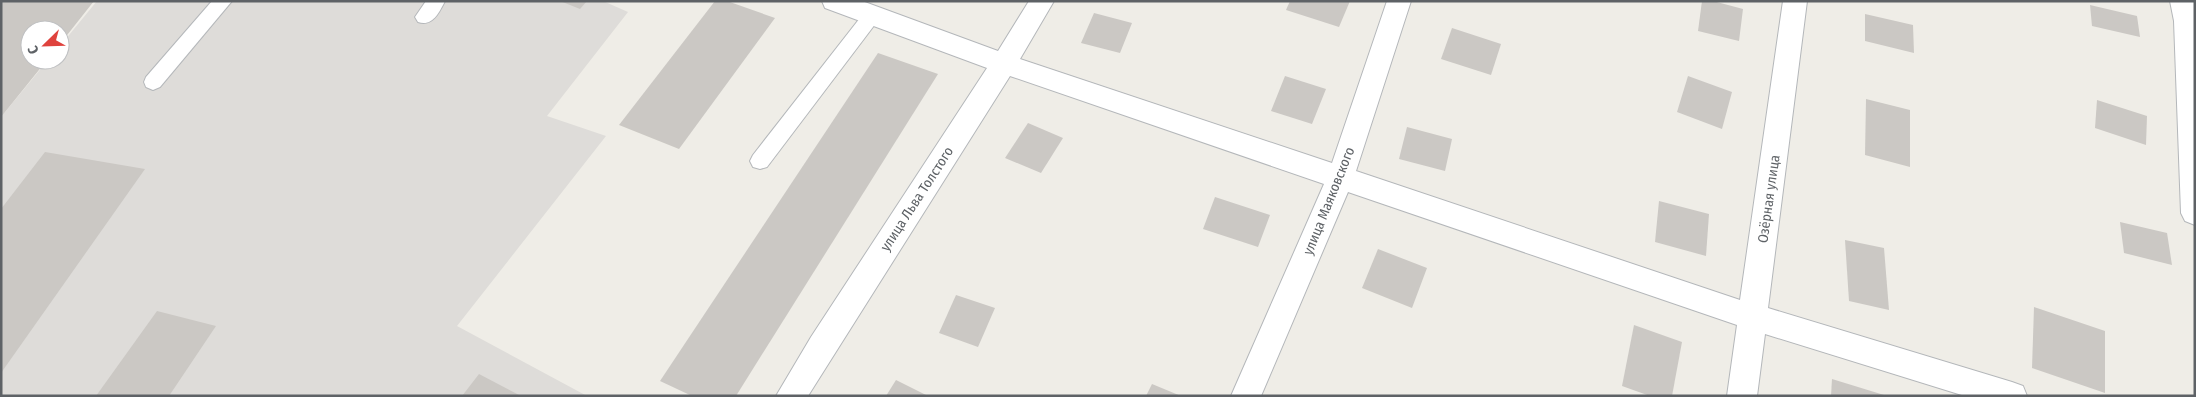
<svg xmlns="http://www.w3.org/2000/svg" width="2196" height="397" font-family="'Fira Sans Condensed',sans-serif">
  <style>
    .industrial { fill: #dedcd9 }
    .building { fill: #cbc8c4 }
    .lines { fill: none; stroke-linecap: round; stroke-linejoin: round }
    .lane-casing { stroke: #b4b7ba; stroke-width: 2 }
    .street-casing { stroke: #b4b7ba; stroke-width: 2 }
    .lane { fill: #fff; fill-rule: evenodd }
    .street { fill: #fff; fill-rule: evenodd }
    .labels { text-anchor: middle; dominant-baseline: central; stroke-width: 4.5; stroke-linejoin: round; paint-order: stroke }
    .street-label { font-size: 14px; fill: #5e6266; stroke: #fff }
  </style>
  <rect width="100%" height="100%" fill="#efede7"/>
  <path class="industrial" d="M 97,1 L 603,1 L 628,12 L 547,116 L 606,136 L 457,326 L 587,396 L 1,396 L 1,117 L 48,60 L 60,60 L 60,46 Z"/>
  <g class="building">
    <path d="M 1,1 L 94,1 L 60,44 L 60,30 L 30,30 L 30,60 L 47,60 L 1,117 Z"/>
    <path d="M 560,1 L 587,1 L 580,9 Z"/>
    <path d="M 715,1 L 727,1 L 775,18 L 679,149 L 619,125 Z"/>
    <path d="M 1290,1 L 1350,1 L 1339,27 L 1286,10 Z"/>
    <path d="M 1702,1 L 1713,1 L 1743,9 L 1739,41 L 1698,31 Z"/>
    <path d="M 2090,5 L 2137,16 L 2140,37 L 2092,26 Z"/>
    <path d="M 1094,13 L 1132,23 L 1120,53 L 1081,43 Z"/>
    <path d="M 1865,14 L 1913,25 L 1914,53 L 1865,41 Z"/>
    <path d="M 1452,28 L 1501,44 L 1491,75 L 1441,59 Z"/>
    <path d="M 878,53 L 938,74 L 736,396 L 692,396 L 660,381 Z"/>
    <path d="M 1285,76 L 1326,89 L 1312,124 L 1271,111 Z"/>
    <path d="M 1688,76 L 1732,92 L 1722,129 L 1677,112 Z"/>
    <path d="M 1866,99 L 1910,110 L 1910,167 L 1865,155 Z"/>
    <path d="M 2097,100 L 2147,116 L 2146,145 L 2095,128 Z"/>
    <path d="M 1028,123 L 1063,138 L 1041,173 L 1005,158 Z"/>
    <path d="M 1407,127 L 1452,139 L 1445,171 L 1399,159 Z"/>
    <path d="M 45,152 L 145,169 L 1,373 L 1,209 Z"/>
    <path d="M 1215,197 L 1270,215 L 1258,247 L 1203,229 Z"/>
    <path d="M 1659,201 L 1709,214 L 1706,256 L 1655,242 Z"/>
    <path d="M 2120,222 L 2167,233 L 2172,265 L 2124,253 Z"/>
    <path d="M 1845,240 L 1884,248 L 1889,310 L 1849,301 Z"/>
    <path d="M 1378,249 L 1427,268 L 1412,308 L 1362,288 Z"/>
    <path d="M 956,295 L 995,308 L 978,347 L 939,333 Z"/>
    <path d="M 2034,307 L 2105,331 L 2105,393 L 2032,368 Z"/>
    <path d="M 157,311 L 216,326 L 169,396 L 96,396 Z"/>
    <path d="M 1634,325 L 1682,342 L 1672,396 L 1650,396 L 1622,386 Z"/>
    <path d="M 479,374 L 521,396 L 462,396 Z"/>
    <path d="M 1832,379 L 1884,395 L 1884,396 L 1831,396 Z"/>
    <path d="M 896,380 L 928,396 L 886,396 Z"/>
    <path d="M 1152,384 L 1181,396 L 1146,396 Z"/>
  </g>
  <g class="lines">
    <defs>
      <g id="lane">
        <path d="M 212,1 L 232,1 L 160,87 L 153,90 L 146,87 L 144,82 L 146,77 Z"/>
        <path d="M 426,1 L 445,1 C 439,13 432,27 418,22 L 415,17 Z"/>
        <path d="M 873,7 L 879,9 L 882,14 L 879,19 L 767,167 L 760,169 L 753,167 L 750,161 L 753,155 L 867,9 Z"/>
      </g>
      <g id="street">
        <path d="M 822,1 L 862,1 L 998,51 L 1029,1 L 1054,1 L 1020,59 L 1332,163 L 1387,1 L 1411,1 L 1356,171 L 1740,300 L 1783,1 L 1807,1 L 1768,308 L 2012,382 L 2023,386 L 2027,396 L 1965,396 L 1765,334 L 1757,396 L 1727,396 L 1737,325 L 1348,192 L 1261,396 L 1231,396 L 1324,184 L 1010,76 L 808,396 L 776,396 L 811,337 L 987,68 L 825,8 Z"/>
        <path d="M 2170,1 L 2195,2 L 2195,225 L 2185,221 L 2181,213 L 2174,21 Z"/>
      </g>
    </defs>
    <use href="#lane" class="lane-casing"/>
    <use href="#street" class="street-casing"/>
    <use href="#lane" class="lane"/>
    <use href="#street" class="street"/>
  </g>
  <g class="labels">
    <g class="street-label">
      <text transform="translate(917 199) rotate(-57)">улица Льва Толстого</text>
      <text transform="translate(1769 199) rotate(-82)">Озёрная улица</text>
      <text transform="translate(1329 201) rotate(-68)">улица Маяковского</text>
    </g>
  </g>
  <rect width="2196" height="397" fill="none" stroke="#5e6266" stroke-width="5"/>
  <g transform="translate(45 45) rotate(247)"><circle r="24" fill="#ffffff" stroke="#bfc0c2"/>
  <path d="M0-4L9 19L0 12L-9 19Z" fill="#df423d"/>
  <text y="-8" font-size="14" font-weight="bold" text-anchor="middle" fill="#5e6266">С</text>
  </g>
</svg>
